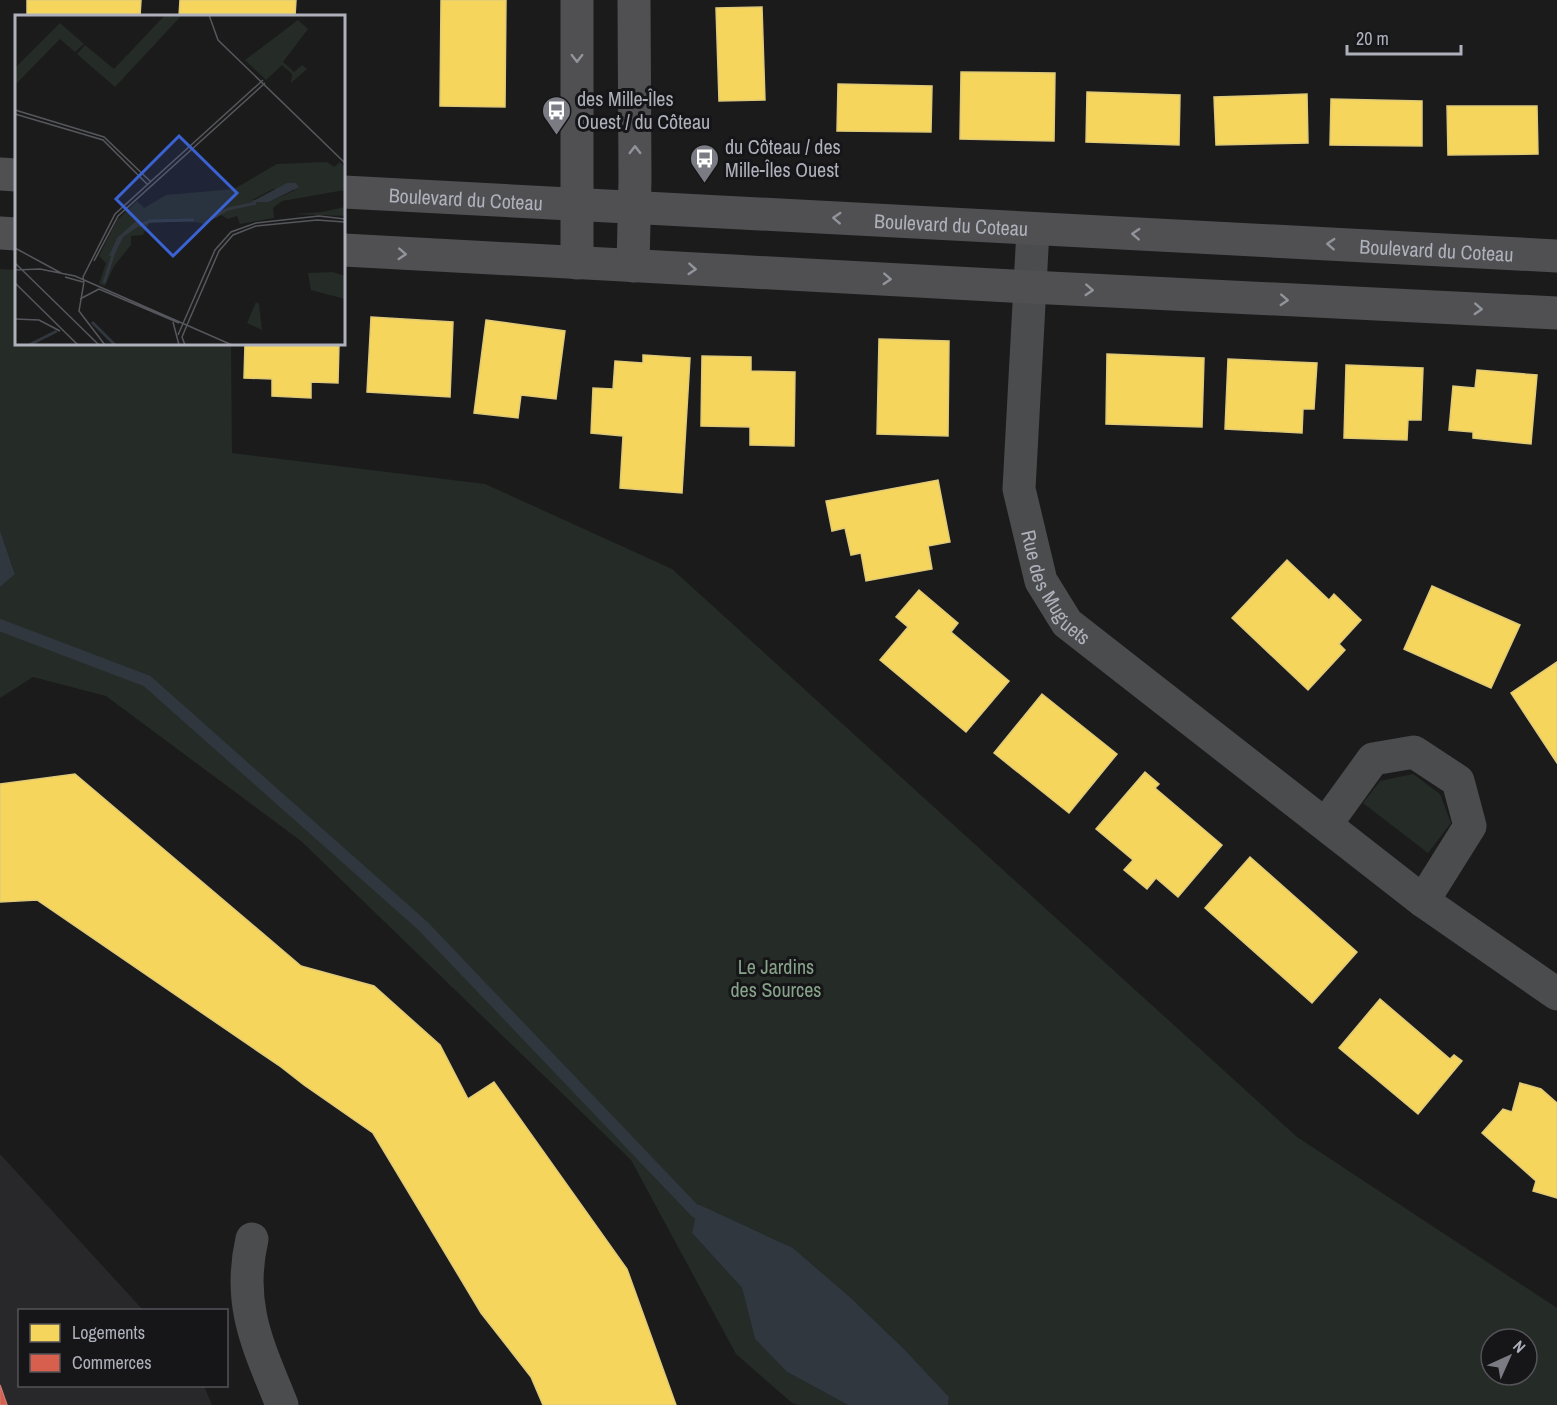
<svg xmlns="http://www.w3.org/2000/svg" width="1557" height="1405" font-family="'Archivo Narrow',sans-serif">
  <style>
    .built { fill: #28282a }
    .green { fill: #252b26; fill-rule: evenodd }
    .water { fill: #31373f }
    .homes { fill: #f6d55c; stroke: #e0ca78; stroke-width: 1.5 }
    .shops { fill: #d6604d; stroke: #ca786e; stroke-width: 1.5 }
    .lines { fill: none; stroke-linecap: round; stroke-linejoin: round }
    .stream { stroke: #31373f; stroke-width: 12 }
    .street { stroke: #4b4c4e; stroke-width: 33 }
    .secondary { stroke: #505053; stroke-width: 33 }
    .oneway { stroke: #92949c }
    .labels { text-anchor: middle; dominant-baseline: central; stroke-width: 6; stroke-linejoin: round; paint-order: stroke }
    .poi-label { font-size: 20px; fill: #aeb1bb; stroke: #161518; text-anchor: start }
    .street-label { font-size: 20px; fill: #aeb1bb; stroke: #161518 }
    .park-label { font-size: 20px; fill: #87a48b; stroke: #161518 }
    .inset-river { fill: none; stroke: #31373f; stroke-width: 3 }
    .inset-road { fill: none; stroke: #56575c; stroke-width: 1.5 }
    .view { fill: #3a62d2; fill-opacity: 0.15; stroke: #3a62d2; stroke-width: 3 }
    .inset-edge { fill: none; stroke: #aeb1bb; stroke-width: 3 }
  </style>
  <rect width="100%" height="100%" fill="#1b1b1c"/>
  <path class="built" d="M 0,1154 L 143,1310 L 20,1310 L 20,1386 L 204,1386 L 212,1405 L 0,1405 Z"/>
  <g class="green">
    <path d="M 0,269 L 16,270 L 16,344 L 231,344 L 232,453 L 485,484 L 672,569 L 1297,1137 L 1557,1308 L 1557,1405 L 948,1405 L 949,1397 L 906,1351 L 851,1298 L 793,1248 L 698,1204 L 692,1233 L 742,1288 L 755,1339 L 787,1372 L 848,1405 L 798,1405 L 792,1403 L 736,1354 L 631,1160 L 301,841 L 106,696 L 33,677 L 0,698 L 0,587 L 15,573 L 0,530 ZM 1491,1339 L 1527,1339 L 1527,1375 L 1491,1375 Z"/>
    <path d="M 1413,774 L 1440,794 L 1451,823 L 1428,853 L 1363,803 L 1380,781 Z"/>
  </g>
  <g class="water">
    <path d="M 0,530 L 15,574 L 0,587 Z"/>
    <path d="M 698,1204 L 793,1248 L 851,1298 L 906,1351 L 949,1397 L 948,1405 L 848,1405 L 787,1372 L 755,1339 L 742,1288 L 692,1233 Z"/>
  </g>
  <g class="homes">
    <path d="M 27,0 L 141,0 L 140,16 L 27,16 Z"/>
    <path d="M 180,0 L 296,0 L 295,16 L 179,16 Z"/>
    <path d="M 441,0 L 506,0 L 505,107 L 440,106 Z"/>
    <path d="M 762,7 L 765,100 L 719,101 L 716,8 Z"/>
    <path d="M 961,72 L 1055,73 L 1054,141 L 960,139 Z"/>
    <path d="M 838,84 L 932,86 L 931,132 L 837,131 Z"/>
    <path d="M 1087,92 L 1180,95 L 1179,145 L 1086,142 Z"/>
    <path d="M 1307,94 L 1308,143 L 1216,145 L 1214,97 Z"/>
    <path d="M 1331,99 L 1422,101 L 1422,146 L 1330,145 Z"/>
    <path d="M 1447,106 L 1537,106 L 1538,154 L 1448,155 Z"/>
    <path d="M 371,317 L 453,322 L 450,397 L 367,392 Z"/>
    <path d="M 486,320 L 565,331 L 556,399 L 521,395 L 518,418 L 474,413 Z"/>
    <path d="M 879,339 L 949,341 L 948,436 L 877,434 Z"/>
    <path d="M 245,344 L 339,344 L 338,383 L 311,382 L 311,398 L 272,396 L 272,379 L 244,378 Z"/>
    <path d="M 1107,354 L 1204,358 L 1202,427 L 1106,424 Z"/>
    <path d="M 643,355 L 690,358 L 682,493 L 620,488 L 623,436 L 591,433 L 593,388 L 613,389 L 615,361 L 643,363 Z"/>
    <path d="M 702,356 L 751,357 L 751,371 L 795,372 L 794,446 L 750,445 L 750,427 L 701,426 Z"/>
    <path d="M 1228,359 L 1317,363 L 1314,409 L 1303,409 L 1302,433 L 1225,429 Z"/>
    <path d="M 1346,365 L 1423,368 L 1421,420 L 1408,420 L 1407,440 L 1344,438 Z"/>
    <path d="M 1477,370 L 1537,375 L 1531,444 L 1473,438 L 1473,432 L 1449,430 L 1453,386 L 1475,388 Z"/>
    <path d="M 938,480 L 950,542 L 928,546 L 932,569 L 866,581 L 861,553 L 851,555 L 845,528 L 832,531 L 826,501 Z"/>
    <path d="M 1287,560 L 1329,600 L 1334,594 L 1361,620 L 1339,644 L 1345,650 L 1308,690 L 1232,618 Z"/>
    <path d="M 1432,586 L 1520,625 L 1491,688 L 1404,649 Z"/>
    <path d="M 919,590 L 958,623 L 951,632 L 1009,681 L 966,732 L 880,660 L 908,627 L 896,617 Z"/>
    <path d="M 1557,662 L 1557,763 L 1511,693 Z"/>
    <path d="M 1042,694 L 1117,754 L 1069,813 L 994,753 Z"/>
    <path d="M 1145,772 L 1159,784 L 1155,788 L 1222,845 L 1178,897 L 1156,878 L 1147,889 L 1124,870 L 1133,860 L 1096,829 Z"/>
    <path d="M 75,774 L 301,966 L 374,986 L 440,1045 L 468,1099 L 494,1082 L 627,1269 L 676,1405 L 543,1405 L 531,1377 L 481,1313 L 373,1133 L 304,1085 L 281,1067 L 37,900 L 0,902 L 0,784 Z"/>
    <path d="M 1250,857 L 1357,952 L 1312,1003 L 1205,908 Z"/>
    <path d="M 1380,999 L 1450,1059 L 1454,1055 L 1462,1061 L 1418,1114 L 1339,1048 Z"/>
    <path d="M 1520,1083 L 1541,1089 L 1557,1103 L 1557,1198 L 1533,1191 L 1536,1181 L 1482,1133 L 1503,1109 L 1512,1112 Z"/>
  </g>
  <path class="shops" d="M 0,1385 L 7,1405 L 0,1405 Z"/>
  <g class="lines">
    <path class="stream" d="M 0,625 L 147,681 L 423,926 L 696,1212"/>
    <g class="street">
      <path id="s1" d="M 1033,230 L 1019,489 L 1041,581 L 1067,623 L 1423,901 L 1557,994"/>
      <path d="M 1326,824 L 1373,759 L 1414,752 L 1458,781 L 1470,826 L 1423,901"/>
      <path d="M 252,1239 C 237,1305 258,1345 282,1405"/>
    </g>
    <g class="secondary">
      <path d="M 577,0 L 577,263"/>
      <path d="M 0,174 L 16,175"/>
      <path id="s2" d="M 344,192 L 1557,256"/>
      <path d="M 0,233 L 16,234"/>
      <path d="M 344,250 L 1030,287 L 1557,313"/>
      <path d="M 633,266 L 635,179 L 634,0"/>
    </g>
  </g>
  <defs><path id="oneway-chevron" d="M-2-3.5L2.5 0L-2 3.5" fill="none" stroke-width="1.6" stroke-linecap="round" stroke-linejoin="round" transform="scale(1.5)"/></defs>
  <g class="oneway">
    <use href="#oneway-chevron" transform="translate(577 58) rotate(90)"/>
    <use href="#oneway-chevron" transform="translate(635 150) rotate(-90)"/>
    <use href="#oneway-chevron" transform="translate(837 218) rotate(-177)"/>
    <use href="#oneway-chevron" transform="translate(1136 234) rotate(-177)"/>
    <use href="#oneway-chevron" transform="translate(1331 244) rotate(-177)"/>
    <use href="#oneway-chevron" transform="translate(402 254) rotate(3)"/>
    <use href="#oneway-chevron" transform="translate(692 269) rotate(4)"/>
    <use href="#oneway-chevron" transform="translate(887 279) rotate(3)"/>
    <use href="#oneway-chevron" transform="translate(1089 290) rotate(3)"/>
    <use href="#oneway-chevron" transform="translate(1284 300) rotate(3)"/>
    <use href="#oneway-chevron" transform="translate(1478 309) rotate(3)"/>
  </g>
  <defs>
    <symbol id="bus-pin" viewBox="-11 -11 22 30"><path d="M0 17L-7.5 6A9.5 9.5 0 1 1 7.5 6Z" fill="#7b7c83" stroke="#161518"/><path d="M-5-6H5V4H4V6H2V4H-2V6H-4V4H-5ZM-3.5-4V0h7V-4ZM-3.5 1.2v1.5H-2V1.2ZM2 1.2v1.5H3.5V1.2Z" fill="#fff"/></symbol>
  </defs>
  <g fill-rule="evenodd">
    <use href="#bus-pin" x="540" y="94" width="33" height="45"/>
    <use href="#bus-pin" x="688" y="142" width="33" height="45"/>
  </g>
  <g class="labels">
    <g class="poi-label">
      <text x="577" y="98">des Mille-Îles<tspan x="577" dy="23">Ouest / du Côteau</tspan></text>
      <text x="725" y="146">du Côteau / des<tspan x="725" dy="23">Mille-Îles Ouest</tspan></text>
    </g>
    <g class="street-label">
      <text stroke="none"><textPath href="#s2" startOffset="122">Boulevard du Coteau</textPath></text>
      <text stroke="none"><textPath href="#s2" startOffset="608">Boulevard du Coteau</textPath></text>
      <text stroke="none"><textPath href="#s2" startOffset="1094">Boulevard du Coteau</textPath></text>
      <text stroke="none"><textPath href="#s1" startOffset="366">Rue des Muguets</textPath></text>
    </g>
    <g class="park-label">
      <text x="776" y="966">Le Jardins<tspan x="776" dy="23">des Sources</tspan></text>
    </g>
  </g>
  <g transform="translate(15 15)">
    <rect width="330" height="330" fill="#1b1b1c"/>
    <path d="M 150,0 L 167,0 L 100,72 L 62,39 L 70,30 L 99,54 ZM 283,5 L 293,14 L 268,47 L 279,57 L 287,50 L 292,54 L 276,68 L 277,59 L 267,50 L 251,65 L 230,45 ZM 45,8 L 69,29 L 60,37 L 45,24 L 0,70 L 0,53 ZM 312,147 L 319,152 L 325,147 L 330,152 L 330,175 L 267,186 L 258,193 L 259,203 L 225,209 L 222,201 L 213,204 L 206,200 L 190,209 L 174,206 L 134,208 L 128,220 L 116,221 L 116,230 L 99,251 L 90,271 L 84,269 L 91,248 L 84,241 L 102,205 L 122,186 L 129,193 L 151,180 L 219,174 L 262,149 ZM 258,174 L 280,175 L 254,187 L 237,185 ZM 330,192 L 330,201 L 279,199 L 307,197 ZM 318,257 L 330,261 L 330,284 L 296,275 L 293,258 ZM 241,287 L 244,289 L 247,315 L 232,308 Z" fill="#252b26" fill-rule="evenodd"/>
    <path d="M 272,168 L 281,168 L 284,172 L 254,187 L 236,187 ZM 120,207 L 125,207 L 124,211 L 108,222 L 99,241 L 94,241 L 102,223 Z" fill="#31373f"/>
    <path class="inset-river" d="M 197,203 L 213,194 L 241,188M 124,211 L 135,206 L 179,205M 89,268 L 98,240M 77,307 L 100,330M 14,330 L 42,316"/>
    <path class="inset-road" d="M 194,0 L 203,25 L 330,148M 0,95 L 89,122 L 136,167M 0,99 L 88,125 L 133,170M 0,233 L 46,258M 79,246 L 103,201 L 250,68M 0,248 L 84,330M 0,255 L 25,254 L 60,261 L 217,330M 50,262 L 68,267M 69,267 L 68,262 L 100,199 L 248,65M 69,267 L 64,296 L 90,330M 0,268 L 63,330M 84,274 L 164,308M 65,284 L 84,274M 0,304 L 24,305 L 45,316M 158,307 L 164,330M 163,320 L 200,235 L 216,217 L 241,208 L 304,201 L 330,204M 170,330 L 167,322 L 175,303 L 204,236 L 218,220 L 241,211 L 302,205 L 330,207"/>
    <path class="view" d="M 164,121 L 222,178 L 158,241 L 101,184 Z"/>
    <rect width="330" height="330" class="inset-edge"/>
  </g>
  <rect x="18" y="1309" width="210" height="78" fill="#161518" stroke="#535359" stroke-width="1.5"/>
  <rect x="30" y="1324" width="30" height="18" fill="#f6d55c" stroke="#535359" stroke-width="1.5"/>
  <text x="72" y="1339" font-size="18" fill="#aeb1bb">Logements</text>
  <rect x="30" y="1354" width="30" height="18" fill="#d6604d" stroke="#535359" stroke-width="1.5"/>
  <text x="72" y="1369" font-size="18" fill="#aeb1bb">Commerces</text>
  <g transform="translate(1509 1357) rotate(45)"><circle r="28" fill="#161518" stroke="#535359" stroke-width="1.5"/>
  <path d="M0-4.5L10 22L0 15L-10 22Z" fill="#7b7c83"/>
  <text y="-9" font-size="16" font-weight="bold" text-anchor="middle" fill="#aeb1bb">N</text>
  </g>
  <path d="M1347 45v9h114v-9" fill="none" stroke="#aeb1bb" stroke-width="3"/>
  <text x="1356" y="45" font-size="18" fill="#aeb1bb" stroke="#161518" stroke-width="4.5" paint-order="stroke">20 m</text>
</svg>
